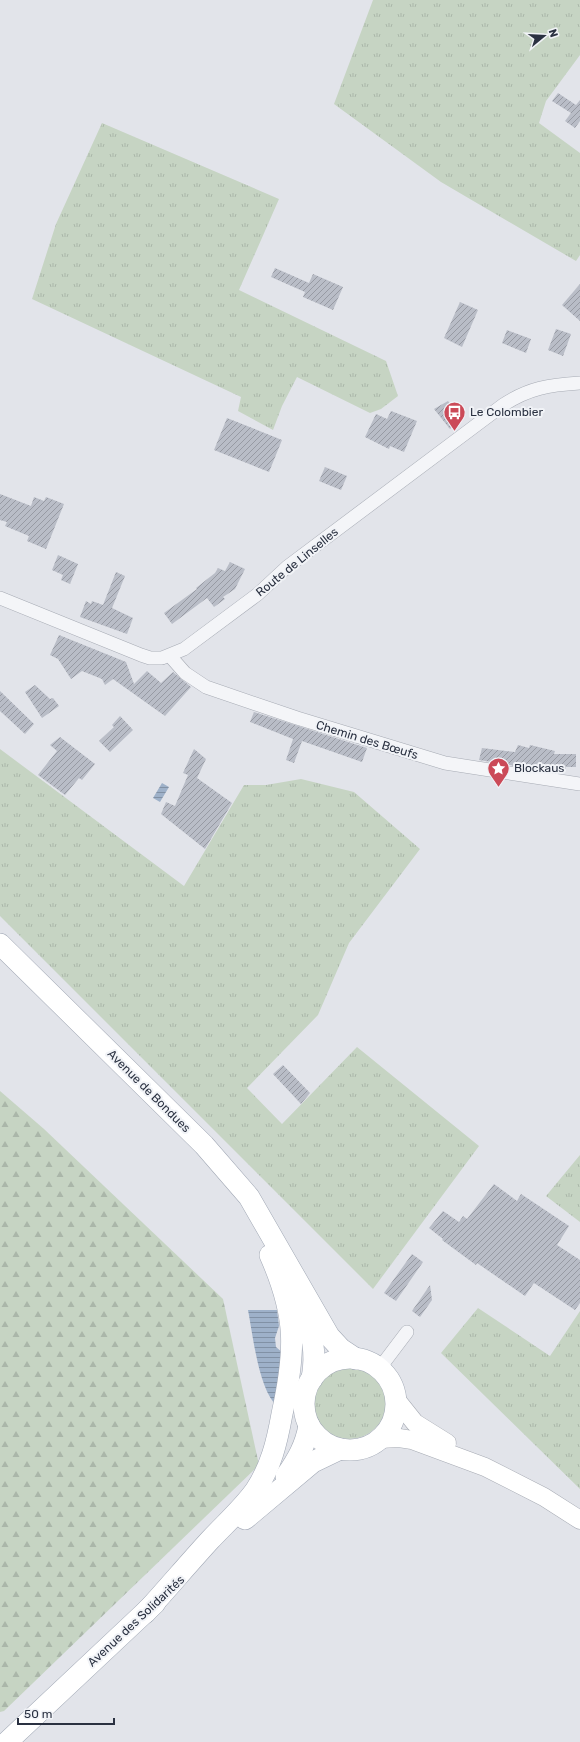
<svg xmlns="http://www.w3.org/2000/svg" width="580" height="1742" font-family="Rubik,sans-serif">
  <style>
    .grass { fill: url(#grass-tufts) }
    .forest { fill: url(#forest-firs) }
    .water { fill: url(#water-rules) }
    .building { fill: url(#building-hatch) }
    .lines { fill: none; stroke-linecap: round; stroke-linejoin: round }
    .street-casing { stroke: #a7abb4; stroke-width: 14 }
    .secondary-casing { stroke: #a7abb4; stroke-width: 19 }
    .primary-casing { stroke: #a1a8b5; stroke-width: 22 }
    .street { stroke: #f4f5f8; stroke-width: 13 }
    .secondary { stroke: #fff; stroke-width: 18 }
    .primary { stroke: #fff; stroke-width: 21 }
    .labels { text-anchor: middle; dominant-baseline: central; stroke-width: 4; stroke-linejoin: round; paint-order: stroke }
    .poi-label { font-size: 12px; fill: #2a3141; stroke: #f1f3f7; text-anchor: start }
    .street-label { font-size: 12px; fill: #2a3141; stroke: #f1f3f7 }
  </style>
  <defs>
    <pattern id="grass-tufts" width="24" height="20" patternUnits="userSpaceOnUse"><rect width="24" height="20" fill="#c6d4c3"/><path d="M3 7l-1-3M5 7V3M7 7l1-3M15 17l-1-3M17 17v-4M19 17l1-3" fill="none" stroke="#aab6a9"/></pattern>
    <pattern id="forest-firs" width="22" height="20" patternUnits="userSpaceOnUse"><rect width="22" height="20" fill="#c6d4c3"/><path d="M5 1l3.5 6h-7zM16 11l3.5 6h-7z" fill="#aab6a9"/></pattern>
    <pattern id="water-rules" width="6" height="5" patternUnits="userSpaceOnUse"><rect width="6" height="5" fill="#9eb1c9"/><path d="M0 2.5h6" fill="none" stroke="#8191a5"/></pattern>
    <pattern id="building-hatch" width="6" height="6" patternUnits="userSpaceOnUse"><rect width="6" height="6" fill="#b9bdc7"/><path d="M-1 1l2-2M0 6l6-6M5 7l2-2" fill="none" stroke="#979aa3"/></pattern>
  </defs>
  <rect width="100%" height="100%" fill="#e2e4ea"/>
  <g class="grass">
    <path d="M 373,0 L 580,0 L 580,55 L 546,101 L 539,123 L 580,153 L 580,255 L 576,261 L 441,182 L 334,104 Z"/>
    <path d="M 102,123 L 279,199 L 239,290 L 386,361 L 398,396 L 381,409 L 370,413 L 297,377 L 282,406 L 273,430 L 238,411 L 241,397 L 32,299 L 56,224 Z"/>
    <path d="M 0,749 L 184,886 L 244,785 L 266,785 L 301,779 L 354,792 L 420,849 L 349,943 L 318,1015 L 247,1088 L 282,1124 L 357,1047 L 479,1146 L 373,1289 L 0,916 Z"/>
    <path d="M 580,1155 L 580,1222 L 546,1196 Z"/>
    <path d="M 478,1308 L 550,1356 L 580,1311 L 580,1489 L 441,1353 Z"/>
    <circle cx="349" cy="1402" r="37"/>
  </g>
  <path class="forest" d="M 0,1091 L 44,1129 L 223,1299 L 259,1465 L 4,1711 L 0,1712 Z"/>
  <g class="water">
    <path d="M 162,783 L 169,787 L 160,802 L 153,798 Z"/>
    <path d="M 248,1310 L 277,1310 L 279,1326 L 275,1338 L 276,1347 L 283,1353 L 274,1403 C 258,1383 253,1336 248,1310 Z"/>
  </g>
  <g class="building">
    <path d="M 558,93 L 576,105 L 580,100 L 580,121 L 575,128 L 565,121 L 571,113 L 552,101 Z"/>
    <path d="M 275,268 L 309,283 L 313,274 L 343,287 L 333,310 L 303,297 L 305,292 L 271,277 Z"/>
    <path d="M 580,284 L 580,321 L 562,305 Z"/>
    <path d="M 460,302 L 478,310 L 462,347 L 444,338 Z"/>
    <path d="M 556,329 L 571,334 L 563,356 L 548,350 Z"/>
    <path d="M 507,330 L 531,339 L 526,353 L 502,343 Z"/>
    <path d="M 448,401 L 462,419 L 450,429 L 434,409 Z"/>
    <path d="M 391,411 L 417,421 L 404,452 L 390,446 L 389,449 L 365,437 L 376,414 L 387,419 Z"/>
    <path d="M 227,418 L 282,440 L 269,472 L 214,450 Z"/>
    <path d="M 325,467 L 347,476 L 341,490 L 319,481 Z"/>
    <path d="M 0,494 L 31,506 L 34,497 L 44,501 L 46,497 L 64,504 L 46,549 L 27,541 L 29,536 L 5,526 L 7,522 L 0,520 Z"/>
    <path d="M 58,555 L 78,564 L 70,584 L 61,580 L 63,575 L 52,570 Z"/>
    <path d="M 230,562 L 245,569 L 235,589 L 223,597 L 225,599 L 214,607 L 207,598 L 172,624 L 164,613 L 197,589 L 196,588 L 215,573 L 218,568 L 225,571 Z"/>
    <path d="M 116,572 L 125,576 L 112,608 L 133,618 L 127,634 L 80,617 L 86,601 L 91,604 L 92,601 L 103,605 Z"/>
    <path d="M 59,635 L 126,662 L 134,684 L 147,671 L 161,683 L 173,672 L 191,687 L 165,716 L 113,679 L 105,685 L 102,679 L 82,671 L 71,679 L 58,659 L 50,655 Z"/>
    <path d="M 35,685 L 50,699 L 53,698 L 59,706 L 42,718 L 25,692 Z"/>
    <path d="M 0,691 L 34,724 L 25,734 L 0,711 Z"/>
    <path d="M 254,712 L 367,748 L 362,762 L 302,741 L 294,763 L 286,760 L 293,739 L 250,722 Z"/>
    <path d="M 120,716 L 133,730 L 110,752 L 99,741 L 114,727 L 112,725 Z"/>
    <path d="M 60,737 L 95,764 L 82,780 L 79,778 L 65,795 L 38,775 L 57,751 L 50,745 Z"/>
    <path d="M 518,745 L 529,748 L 530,745 L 555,751 L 554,754 L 576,754 L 576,767 L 566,767 L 566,769 L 549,766 L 547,771 L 479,760 L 482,748 L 515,752 Z"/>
    <path d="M 194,749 L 206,759 L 197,778 L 232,803 L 205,849 L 161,814 L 166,802 L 175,806 L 188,775 L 183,773 Z"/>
    <path d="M 283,1065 L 310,1093 L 301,1104 L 273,1074 Z"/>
    <path d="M 494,1184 L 517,1201 L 521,1194 L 569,1226 L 557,1245 L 580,1260 L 580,1303 L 575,1310 L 534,1283 L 525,1296 L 477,1263 L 476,1265 L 442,1240 L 443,1239 L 429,1228 L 443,1211 L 459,1222 L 463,1216 L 467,1219 Z"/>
    <path d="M 412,1254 L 423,1262 L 396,1301 L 384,1293 Z"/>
    <path d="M 430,1285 L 432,1300 L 420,1317 L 412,1311 Z"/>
  </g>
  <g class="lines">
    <defs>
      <g id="street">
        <path d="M 0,598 L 141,655 L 150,658 L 162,658 L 184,649 L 258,594 L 287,567 L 503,405 C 529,388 549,385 580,383"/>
        <path d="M 170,656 L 185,673 L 206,687 L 297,718 L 445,763 L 580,784"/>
        <path d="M 379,1369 L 407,1332"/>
      </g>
      <g id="secondary">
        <path d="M 395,1398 L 415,1423 L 447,1443"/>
        <path d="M 379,1439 L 399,1438 L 412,1440 L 485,1467 L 544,1497 L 580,1520"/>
      </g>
      <g id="primary">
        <path d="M 0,944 L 204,1145 L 249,1197 L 329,1336 L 341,1349 L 356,1359"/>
        <path d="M 302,1307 C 312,1334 317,1351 312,1379"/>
        <circle cx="350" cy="1404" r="46"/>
        <path d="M 286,1476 C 297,1460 306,1445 309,1425"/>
        <path d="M 245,1519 L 313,1462 L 340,1449"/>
        <path d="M 145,1613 C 167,1589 188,1564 210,1540 C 225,1524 242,1509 255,1491 C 271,1467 277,1442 282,1414 C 296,1350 297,1316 270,1255"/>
        <path d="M 7,1742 L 155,1603"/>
      </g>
    </defs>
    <use href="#street" class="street-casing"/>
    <use href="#secondary" class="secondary-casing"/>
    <use href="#primary" class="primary-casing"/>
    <use href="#street" class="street"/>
    <use href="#secondary" class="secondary"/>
    <use href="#primary" class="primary"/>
  </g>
  <defs>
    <symbol id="bus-pin" viewBox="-11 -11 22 30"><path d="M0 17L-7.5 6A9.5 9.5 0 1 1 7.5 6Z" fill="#cb4a58" stroke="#f1f3f7"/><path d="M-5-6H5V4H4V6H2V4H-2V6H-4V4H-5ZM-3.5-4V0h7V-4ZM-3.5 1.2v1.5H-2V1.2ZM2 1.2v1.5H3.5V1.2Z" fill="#fff"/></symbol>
    <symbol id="sight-pin" viewBox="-11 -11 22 30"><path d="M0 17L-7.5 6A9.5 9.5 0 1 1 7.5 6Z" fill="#cb4a58" stroke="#f1f3f7"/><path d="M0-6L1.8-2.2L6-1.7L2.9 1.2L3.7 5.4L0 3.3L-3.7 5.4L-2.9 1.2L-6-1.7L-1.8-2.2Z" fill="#fff"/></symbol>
  </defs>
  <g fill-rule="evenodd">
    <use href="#bus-pin" x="442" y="400" width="25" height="34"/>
    <use href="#sight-pin" x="486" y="756" width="25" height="34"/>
  </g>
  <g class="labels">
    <g class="poi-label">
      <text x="470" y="412">Le Colombier</text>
      <text x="514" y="768">Blockaus</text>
    </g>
    <g class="street-label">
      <text transform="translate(297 562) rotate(-39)">Route de Linselles</text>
      <text transform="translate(367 740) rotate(17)">Chemin des Bœufs</text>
      <text transform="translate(149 1091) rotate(45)">Avenue de Bondues</text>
      <text transform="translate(136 1621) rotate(-43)">Avenue des Solidarités</text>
    </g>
  </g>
  <g transform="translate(544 36) rotate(72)" stroke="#f1f3f7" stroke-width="3" paint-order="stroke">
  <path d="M0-3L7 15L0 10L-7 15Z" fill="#2a3141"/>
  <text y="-6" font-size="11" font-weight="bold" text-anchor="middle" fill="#2a3141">N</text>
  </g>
  <path d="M18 1718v6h96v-6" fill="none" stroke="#2a3141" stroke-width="2"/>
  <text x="24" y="1718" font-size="12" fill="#2a3141" stroke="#f1f3f7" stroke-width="3" paint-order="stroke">50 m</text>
</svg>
